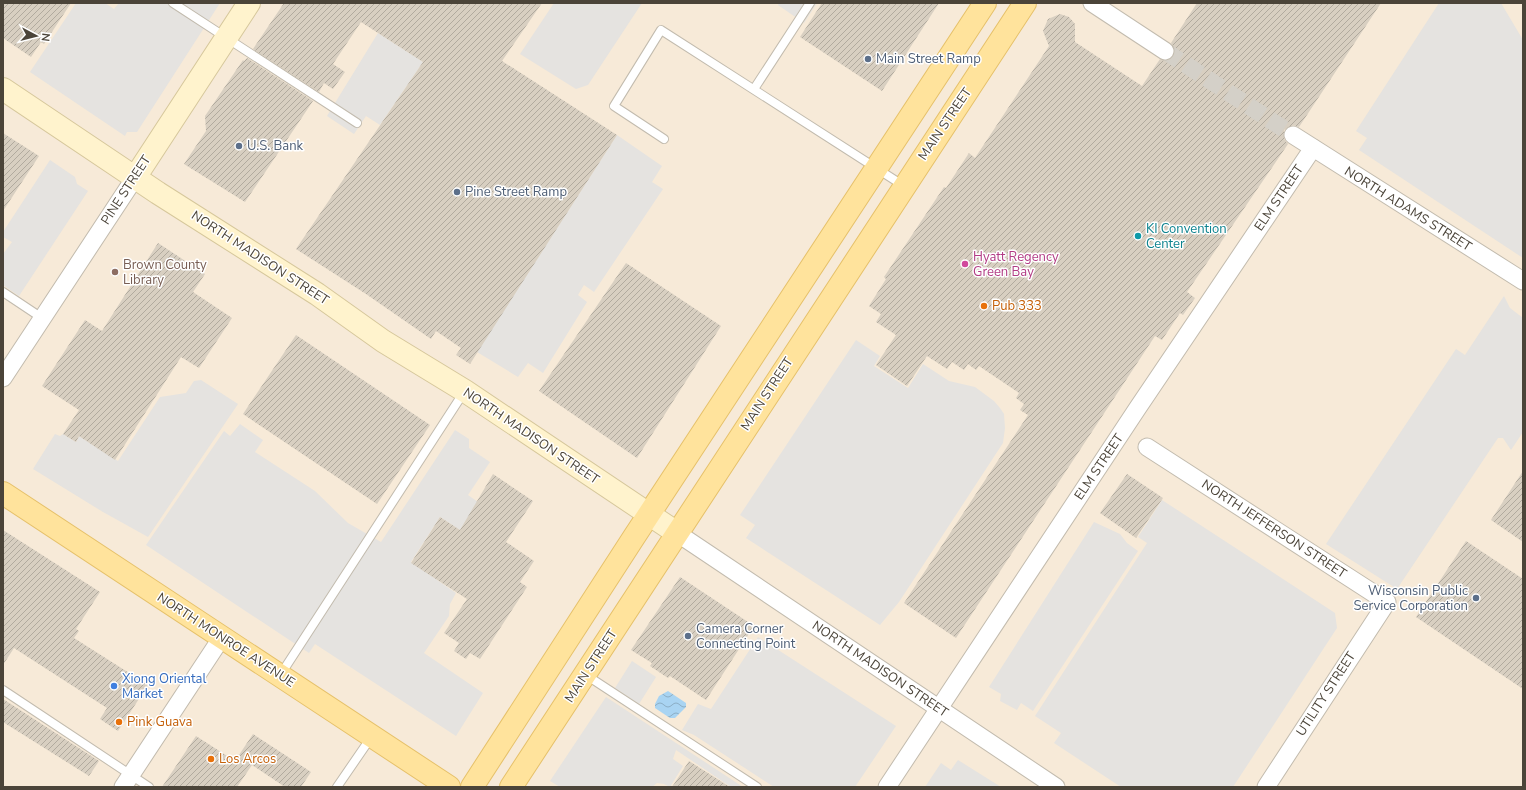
<svg xmlns="http://www.w3.org/2000/svg" width="1526" height="790" font-family="'Nunito Sans',sans-serif">
  <style>
    .commercial { fill: #f7ead8 }
    .parking { fill: #e5e3e0 }
    .water { fill: url(#water-waves) }
    .building { fill: url(#building-hatch) }
    .lines { fill: none; stroke-linecap: round; stroke-linejoin: round }
    .street-tunnel { stroke: #d4d0c8; stroke-width: 17; stroke-dasharray: 17 8; stroke-linecap: butt }
    .lane-casing { stroke: #c2bbae; stroke-width: 10 }
    .street-casing { stroke: #c2bbae; stroke-width: 19 }
    .secondary-casing { stroke: #d6c79b; stroke-width: 24 }
    .primary-casing { stroke: #e6c16a; stroke-width: 24 }
    .lane { stroke: #fff; stroke-width: 8 }
    .street { stroke: #fff; stroke-width: 17 }
    .secondary { stroke: #fff3cd; stroke-width: 22 }
    .primary { stroke: #ffe39c; stroke-width: 22 }
    .service-dot { fill: #5c6f8a; stroke: #fff; stroke-width: 1.5 }
    .culture-dot { fill: #0f9aa8; stroke: #fff; stroke-width: 1.5 }
    .hotel-dot { fill: #d1479c; stroke: #fff; stroke-width: 1.5 }
    .education-dot { fill: #8d6e63; stroke: #fff; stroke-width: 1.5 }
    .food-dot { fill: #e8710a; stroke: #fff; stroke-width: 1.5 }
    .shop-dot { fill: #3f7fe0; stroke: #fff; stroke-width: 1.5 }
    .labels { text-anchor: middle; dominant-baseline: central; stroke-width: 3; stroke-linejoin: round; paint-order: stroke }
    .service-label { font-size: 13px; fill: #4e5e75; stroke: #fff; text-anchor: start }
    .street-label { font-size: 13px; fill: #4b4439; stroke: #fff }
    .culture-label { font-size: 13px; fill: #0d838f; stroke: #fff; text-anchor: start }
    .hotel-label { font-size: 13px; fill: #b23c85; stroke: #fff; text-anchor: start }
    .education-label { font-size: 13px; fill: #785e54; stroke: #fff; text-anchor: start }
    .food-label { font-size: 13px; fill: #c56008; stroke: #fff; text-anchor: start }
    .shop-label { font-size: 13px; fill: #366cbe; stroke: #fff; text-anchor: start }
  </style>
  <defs>
    <pattern id="water-waves" width="16" height="10" patternUnits="userSpaceOnUse"><rect width="16" height="10" fill="#a9d4f2"/><path d="M0 5q4-4 8 0t8 0" fill="none" stroke="#8caec5"/></pattern>
    <pattern id="building-hatch" width="6" height="6" patternUnits="userSpaceOnUse"><rect width="6" height="6" fill="#d8cfc1"/><path d="M-1 1l2-2M0 6l6-6M5 7l2-2" fill="none" stroke="#b1aa9e"/></pattern>
  </defs>
  <rect width="100%" height="100%" fill="#f6f3ec"/>
  <rect class="commercial" x="3" y="3" width="1520" height="784"/>
  <g class="parking">
    <path d="M 76,3 L 105,3 L 114,9 L 119,3 L 220,3 L 137,132 L 127,132 L 125,136 L 30,72 Z"/>
    <path d="M 554,3 L 642,3 L 588,85 L 576,89 L 520,54 Z"/>
    <path d="M 779,3 L 817,3 L 804,23 L 778,5 Z"/>
    <path d="M 1439,3 L 1501,3 L 1523,40 L 1523,258 L 1359,150 L 1367,138 L 1356,131 Z"/>
    <path d="M 378,33 L 423,62 L 380,125 L 366,116 L 354,134 L 327,116 Z"/>
    <path d="M 617,135 L 662,166 L 652,182 L 663,189 L 594,292 L 584,285 L 578,295 L 587,302 L 543,373 L 528,363 L 518,377 L 477,352 Z"/>
    <path d="M 50,160 L 75,177 L 77,184 L 88,191 L 19,296 L 3,285 L 3,254 L 12,242 L 3,237 L 3,232 Z"/>
    <path d="M 1504,296 L 1510,308 L 1523,318 L 1523,432 L 1511,450 L 1503,438 L 1498,438 L 1397,589 L 1326,544 L 1456,349 L 1465,355 Z"/>
    <path d="M 856,340 L 880,356 L 874,366 L 908,388 L 923,364 L 949,381 L 975,387 L 994,401 L 1000,408 L 1004,414 L 1005,428 L 1003,443 L 899,602 L 880,625 L 746,538 L 755,525 L 740,515 Z"/>
    <path d="M 201,380 L 238,404 L 148,537 L 103,512 L 33,469 L 55,434 L 60,436 L 63,434 L 76,442 L 79,436 L 118,461 L 160,397 L 186,393 L 194,381 Z"/>
    <path d="M 240,424 L 263,440 L 255,452 L 315,491 L 348,523 L 381,542 L 455,430 L 469,439 L 469,448 L 490,462 L 468,495 L 478,502 L 460,530 L 440,517 L 411,562 L 456,593 L 450,604 L 449,616 L 424,653 L 483,693 L 456,736 L 315,644 L 309,653 L 146,545 L 224,431 L 230,436 Z"/>
    <path d="M 1162,500 L 1335,613 L 1337,628 L 1233,787 L 1121,787 L 1054,743 L 1061,733 L 1035,716 L 1147,543 L 1138,537 Z"/>
    <path d="M 1094,522 L 1120,534 L 1127,543 L 1138,551 L 1033,711 L 1021,703 L 1017,710 L 1000,701 L 1001,694 L 989,687 Z"/>
    <path d="M 758,637 L 896,726 L 855,787 L 774,787 L 694,735 L 682,730 L 698,704 L 711,709 Z"/>
    <path d="M 632,661 L 656,677 L 639,704 L 615,688 Z"/>
    <path d="M 606,697 L 743,787 L 731,787 L 676,750 L 673,759 L 683,766 L 670,787 L 664,784 L 657,783 L 652,787 L 560,787 L 550,781 Z"/>
    <path d="M 958,760 L 1001,787 L 925,787 L 941,763 L 951,770 Z"/>
  </g>
  <path class="water" d="M 668,691 L 686,703 L 686,707 L 675,718 L 670,718 L 655,708 L 655,704 L 659,696 Z"/>
  <g class="building">
    <path d="M 3,3 L 71,3 L 44,44 L 41,42 L 31,57 L 3,38 Z"/>
    <path d="M 284,3 L 542,3 L 502,61 L 617,135 L 470,364 L 456,355 L 461,348 L 436,331 L 431,339 L 366,294 L 296,249 L 423,62 L 361,22 L 333,64 L 345,72 L 333,89 L 324,83 L 319,92 L 253,49 Z"/>
    <path d="M 822,3 L 939,3 L 882,91 L 800,37 Z"/>
    <path d="M 1197,3 L 1381,3 L 1299,127 L 1293,125 L 1284,130 L 1284,139 L 1288,144 L 1187,292 L 1195,298 L 1183,315 L 1180,313 L 1162,340 L 1155,336 L 956,638 L 904,603 L 1028,415 L 1020,410 L 1024,404 L 1016,398 L 1019,393 L 979,366 L 976,370 L 968,364 L 964,370 L 952,362 L 947,369 L 927,356 L 907,386 L 876,365 L 896,335 L 876,322 L 881,314 L 869,306 L 886,279 L 884,277 L 944,187 L 946,188 L 969,153 L 975,158 L 1049,46 L 1043,31 L 1048,19 L 1060,14 L 1069,17 L 1075,24 L 1075,42 L 1142,86 L 1160,59 L 1165,61 L 1173,57 L 1175,51 L 1171,43 Z"/>
    <path d="M 247,58 L 313,101 L 245,202 L 184,164 L 206,131 L 205,116 L 243,60 L 244,61 Z"/>
    <path d="M 3,133 L 39,156 L 3,211 Z"/>
    <path d="M 158,243 L 205,274 L 193,292 L 232,318 L 199,368 L 181,357 L 115,460 L 79,436 L 76,442 L 63,434 L 79,410 L 42,386 L 85,320 L 102,331 Z"/>
    <path d="M 626,263 L 721,326 L 637,458 L 539,391 Z"/>
    <path d="M 296,335 L 430,425 L 377,504 L 243,414 Z"/>
    <path d="M 1523,471 L 1523,542 L 1491,520 Z"/>
    <path d="M 493,474 L 533,501 L 506,542 L 534,561 L 520,582 L 527,587 L 480,659 L 470,653 L 466,659 L 454,651 L 459,643 L 444,633 L 467,599 L 411,563 L 440,517 L 460,530 Z"/>
    <path d="M 1127,474 L 1163,498 L 1136,538 L 1100,513 Z"/>
    <path d="M 3,530 L 100,592 L 76,629 L 79,631 L 74,638 L 148,685 L 118,731 L 100,719 L 107,708 L 14,648 L 3,665 Z"/>
    <path d="M 1466,541 L 1523,579 L 1523,689 L 1416,617 Z"/>
    <path d="M 680,577 L 754,626 L 706,700 L 670,676 L 668,678 L 650,666 L 652,663 L 631,650 Z"/>
    <path d="M 3,699 L 99,761 L 89,776 L 3,722 Z"/>
    <path d="M 253,734 L 311,772 L 301,787 L 285,787 L 252,765 L 237,787 L 162,787 L 196,736 L 235,761 Z"/>
    <path d="M 689,761 L 730,787 L 672,787 Z"/>
  </g>
  <g class="lines">
    <path class="street-tunnel" d="M 1165,51 L 1293,135"/>
    <defs>
      <g id="lane">
        <path d="M 173,3 L 357,123"/>
        <path d="M 754,89 L 810,3"/>
        <path d="M 664,139 L 614,106 L 661,30 L 904,186"/>
        <path d="M 3,292 L 42,318"/>
        <path d="M 281,674 L 464,392"/>
        <path d="M 586,675 L 757,787"/>
        <path d="M 3,690 L 149,787"/>
        <path d="M 337,787 L 372,736"/>
      </g>
      <g id="street">
        <path d="M 1092,3 L 1165,51"/>
        <path d="M 1293,135 L 1523,281"/>
        <path d="M 3,378 L 136,176"/>
        <path d="M 1147,447 L 1387,602 L 1266,787"/>
        <path d="M 677,533 L 1056,787"/>
        <path d="M 123,787 L 222,637"/>
        <path d="M 887,787 L 1137,409 L 1313,148"/>
      </g>
      <g id="secondary">
        <path d="M 3,89 L 158,193 L 317,294 L 383,341 L 465,391 L 677,533"/>
        <path d="M 136,176 L 249,3"/>
      </g>
      <g id="primary">
        <path d="M 3,493 L 449,787"/>
        <path d="M 472,787 L 634,537 L 985,3"/>
        <path d="M 511,787 L 1025,3"/>
      </g>
    </defs>
    <use href="#lane" class="lane-casing"/>
    <use href="#street" class="street-casing"/>
    <use href="#secondary" class="secondary-casing"/>
    <use href="#primary" class="primary-casing"/>
    <use href="#lane" class="lane"/>
    <use href="#street" class="street"/>
    <use href="#secondary" class="secondary"/>
    <use href="#primary" class="primary"/>
  </g>
  <g class="service-dot">
    <circle cx="868" cy="59" r="4"/>
    <circle cx="239" cy="146" r="4"/>
    <circle cx="457" cy="192" r="4"/>
    <circle cx="1476" cy="598" r="4"/>
    <circle cx="688" cy="636" r="4"/>
  </g>
  <circle class="culture-dot" cx="1138" cy="236" r="4"/>
  <circle class="hotel-dot" cx="965" cy="264" r="4"/>
  <circle class="education-dot" cx="115" cy="272" r="4"/>
  <g class="food-dot">
    <circle cx="984" cy="306" r="4"/>
    <circle cx="119" cy="722" r="4"/>
    <circle cx="211" cy="759" r="4"/>
  </g>
  <circle class="shop-dot" cx="114" cy="686" r="4"/>
  <g class="labels">
    <g class="service-label">
      <text x="876" y="59">Main Street Ramp</text>
      <text x="247" y="146">U.S. Bank</text>
      <text x="465" y="192">Pine Street Ramp</text>
      <text x="1468" y="591" text-anchor="end">Wisconsin Public<tspan x="1468" dy="15">Service Corporation</tspan></text>
      <text x="696" y="629">Camera Corner<tspan x="696" dy="15">Connecting Point</tspan></text>
    </g>
    <g class="street-label">
      <text transform="translate(945 124) rotate(-56)">MAIN STREET</text>
      <text transform="translate(126 190) rotate(-57)">PINE STREET</text>
      <text transform="translate(1279 198) rotate(-56)">ELM STREET</text>
      <text transform="translate(1408 209) rotate(32)">NORTH ADAMS STREET</text>
      <text transform="translate(260 258) rotate(33)">NORTH MADISON STREET</text>
      <text transform="translate(767 394) rotate(-57)">MAIN STREET</text>
      <text transform="translate(531 436) rotate(34)">NORTH MADISON STREET</text>
      <text transform="translate(1099 467) rotate(-56)">ELM STREET</text>
      <text transform="translate(1274 529) rotate(33)">NORTH JEFFERSON STREET</text>
      <text transform="translate(226 640) rotate(33)">NORTH MONROE AVENUE</text>
      <text transform="translate(591 666) rotate(-57)">MAIN STREET</text>
      <text transform="translate(880 669) rotate(34)">NORTH MADISON STREET</text>
      <text transform="translate(1326 694) rotate(-57)">UTILITY STREET</text>
    </g>
    <g class="culture-label">
      <text x="1146" y="229">KI Convention<tspan x="1146" dy="15">Center</tspan></text>
    </g>
    <g class="hotel-label">
      <text x="973" y="257">Hyatt Regency<tspan x="973" dy="15">Green Bay</tspan></text>
    </g>
    <g class="education-label">
      <text x="123" y="265">Brown County<tspan x="123" dy="15">Library</tspan></text>
    </g>
    <g class="food-label">
      <text x="992" y="306">Pub 333</text>
      <text x="127" y="722">Pink Guava</text>
      <text x="219" y="759">Los Arcos</text>
    </g>
    <g class="shop-label">
      <text x="122" y="679">Xiong Oriental<tspan x="122" dy="15">Market</tspan></text>
    </g>
  </g>
  <rect width="1526" height="790" fill="none" stroke="#4b4439" stroke-width="8"/>
  <g transform="translate(36 36) rotate(97)" stroke="#ffffff" stroke-width="3" paint-order="stroke">
  <path d="M0-3L7 15L0 10L-7 15Z" fill="#4b4439"/>
  <text y="-6" font-size="11" font-weight="bold" text-anchor="middle" fill="#4b4439">N</text>
  </g>
</svg>
